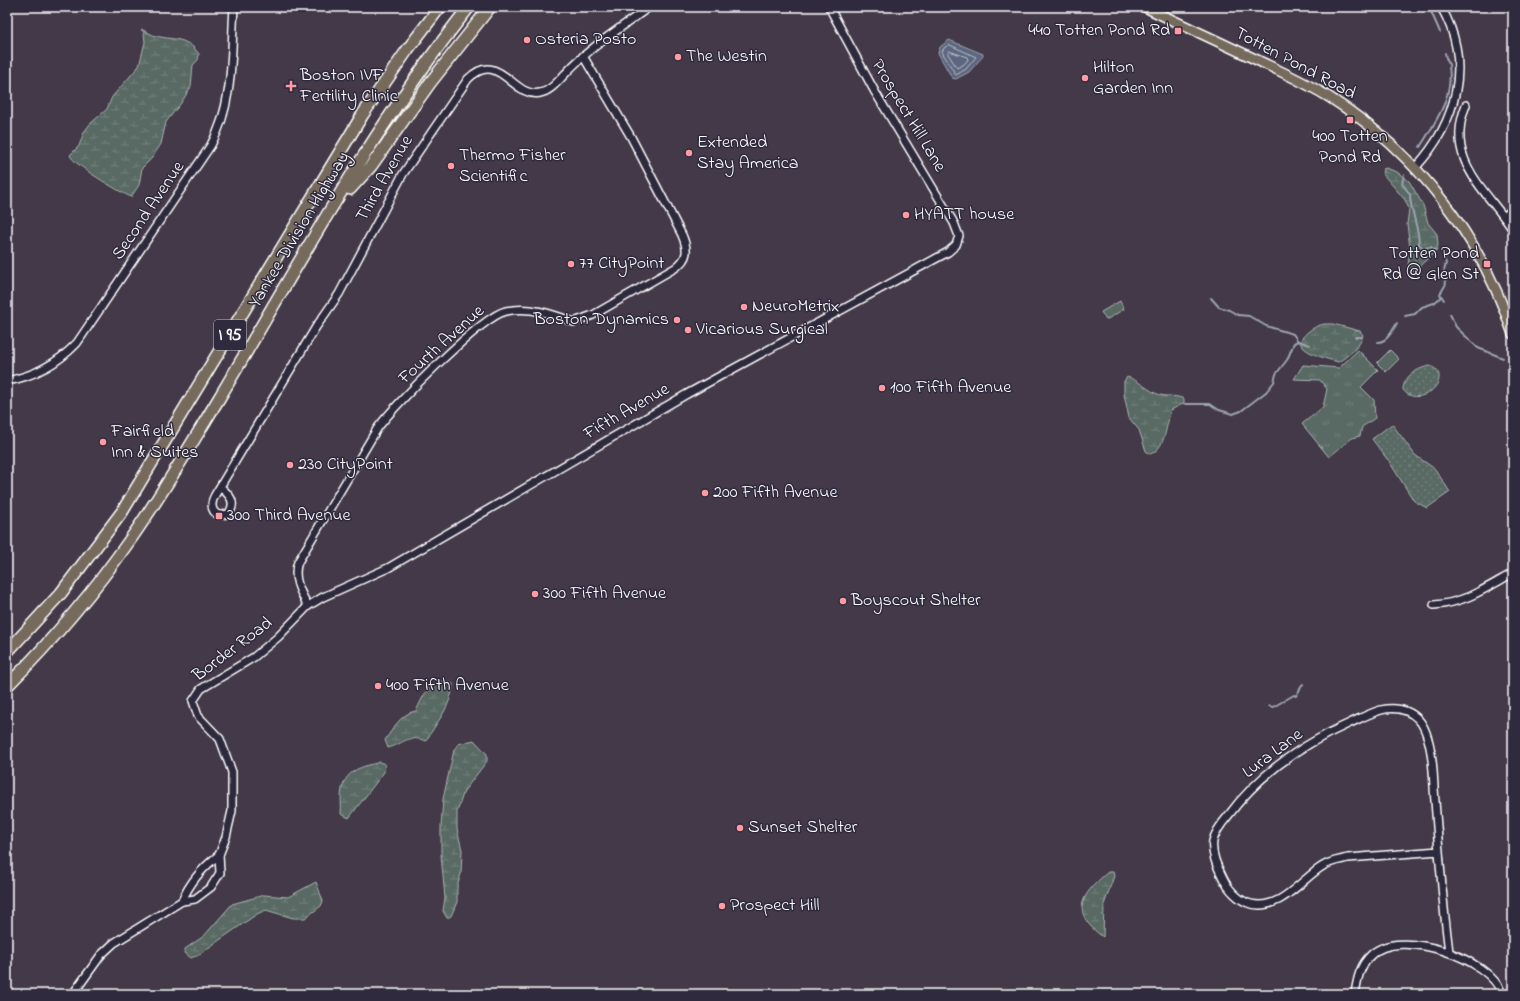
<svg xmlns="http://www.w3.org/2000/svg" width="1520" height="1001" font-family="'Indie Flower',sans-serif">
  <style>
    .grass { fill: url(#grass-tufts); stroke: #acb5b2 }
    .wetland { fill: url(#wetland-marsh); stroke: #acb5b2 }
    .park { fill: url(#park-dots); stroke: #acb5b2 }
    .pitch { fill: #586b64; stroke: #acb5b2 }
    .water { fill: #5b667e; stroke: #9da3b2 }
    .lines { fill: none; stroke-linecap: round; stroke-linejoin: round }
    .shore { stroke: #bdc2cb; stroke-width: 1 }
    .stream { stroke: #9da3b2; stroke-width: 2 }
    .minor-casing { stroke: #fff; stroke-width: 10 }
    .major-casing { stroke: #fff; stroke-width: 12 }
    .highway-casing { stroke: #fff; stroke-width: 14 }
    .minor { stroke: #2f2a3d; stroke-width: 7 }
    .major { stroke: #766a5c; stroke-width: 9 }
    .highway { stroke: #766a5c; stroke-width: 11 }
    .poi-dot { fill: #ff9aa2; stroke: #2f2a3d; stroke-width: 1.5 }
    .labels { text-anchor: middle; dominant-baseline: central; stroke-width: 3; stroke-linejoin: round; paint-order: stroke }
    .shield { fill: #2f2a3d; stroke: #c1bfc5; stroke-width: 1 }
    .shield-label { font-size: 17px; font-weight: bold; fill: #fff }
    .poi-label { font-size: 18px; fill: #fff; stroke: #2f2a3d; text-anchor: start }
    .street-label { font-size: 18px; fill: #fff; stroke: #2f2a3d }
  </style>
  <defs>
    <pattern id="grass-tufts" width="24" height="20" patternUnits="userSpaceOnUse"><rect width="24" height="20" fill="#586b64"/><path d="M3 7l-1-3M5 7V3M7 7l1-3M15 17l-1-3M17 17v-4M19 17l1-3" fill="none" stroke="#71817b"/></pattern>
    <pattern id="wetland-marsh" width="20" height="14" patternUnits="userSpaceOnUse"><rect width="20" height="14" fill="#586b64"/><path d="M1 5h8M5 5V1M11 12h8M15 12V8" fill="none" stroke="#71817b"/></pattern>
    <pattern id="park-dots" width="8" height="8" patternUnits="userSpaceOnUse"><rect width="8" height="8" fill="#586b64"/><path d="M2 2h.1M6 6h.1" fill="none" stroke="#71817b" stroke-width="1.8" stroke-linecap="round"/></pattern>
  </defs>
  <rect width="100%" height="100%" fill="#433948"/>
  <filter id="ink" filterUnits="userSpaceOnUse"><feTurbulence type="fractalNoise" baseFrequency=".025" numOctaves="2"/><feDisplacementMap in="SourceGraphic" scale="8" xChannelSelector="R" yChannelSelector="G"/><feConvolveMatrix kernelMatrix="1 2 1 2 8 2 1 2 1" color-interpolation-filters="sRGB"/></filter>
  <g filter="url(#ink)">
    <path class="grass" d="M 1358,350 L 1378,370 L 1361,387 L 1374,400 L 1375,418 L 1362,427 L 1360,436 L 1352,438 L 1329,457 L 1302,424 L 1323,407 L 1327,389 L 1320,380 L 1294,379 L 1303,365 L 1339,368 Z"/>
    <g class="wetland">
      <path d="M 141,29 C 145,31 149,33 153,35 C 171,41 186,35 199,54 L 198,60 L 193,65 L 191,87 L 181,103 L 166,122 L 161,144 L 152,158 L 142,168 L 139,185 L 131,197 C 120,192 72,164 70,155 L 79,146 L 84,132 L 90,124 L 107,109 L 112,97 L 139,66 L 145,42 L 144,33 Z"/>
      <path d="M 1386,168 L 1397,172 L 1409,181 L 1423,205 L 1428,223 L 1437,234 L 1438,245 L 1436,251 L 1414,271 L 1410,269 L 1408,266 L 1410,248 L 1407,224 L 1409,209 L 1405,200 L 1382,173 L 1383,169 Z"/>
      <path d="M 1324,324 L 1333,324 L 1360,331 L 1363,335 C 1361,346 1348,356 1338,362 C 1328,359 1301,353 1300,341 C 1305,333 1314,326 1324,324 Z"/>
      <path d="M 1127,377 C 1139,380 1148,391 1160,395 C 1168,397 1176,395 1184,399 L 1184,403 L 1171,410 C 1166,424 1166,449 1150,454 L 1146,451 L 1139,430 L 1129,418 L 1124,394 L 1124,381 Z"/>
      <path d="M 444,681 L 453,684 C 451,708 437,721 426,741 C 406,734 404,744 388,748 L 385,740 C 393,729 401,713 416,711 C 423,697 427,684 444,681 Z"/>
      <path d="M 474,740 L 487,754 L 487,761 L 464,791 L 457,812 L 457,829 L 462,850 L 461,874 L 457,887 L 457,902 L 451,916 L 447,918 L 443,911 L 445,898 L 441,855 L 441,827 L 443,799 L 454,750 L 458,744 Z"/>
      <path d="M 380,762 L 385,764 L 384,772 L 349,818 L 341,814 C 342,806 340,796 342,789 C 347,768 363,767 380,762 Z"/>
      <path d="M 1108,872 L 1113,872 L 1114,876 L 1104,905 L 1103,937 C 1069,912 1081,895 1108,872 Z"/>
      <path d="M 316,882 L 323,901 L 321,906 L 305,918 L 293,918 L 266,910 L 257,914 L 198,955 L 191,958 L 185,953 L 185,949 L 204,936 L 232,904 L 264,895 L 288,897 Z"/>
    </g>
    <g class="park">
      <path d="M 1430,366 C 1456,376 1420,411 1403,390 C 1403,376 1418,368 1430,366 Z"/>
      <path d="M 1392,424 L 1415,455 L 1435,469 L 1450,492 L 1427,508 L 1414,501 L 1390,463 L 1391,462 L 1387,459 L 1372,439 Z"/>
    </g>
    <g class="pitch">
      <path d="M 1120,301 L 1124,309 L 1106,320 L 1101,312 Z"/>
      <path d="M 1390,350 L 1399,359 L 1386,372 L 1377,363 Z"/>
    </g>
    <path class="water" d="M 949,40 L 983,54 L 983,56 L 969,72 L 956,79 L 952,78 L 938,53 L 940,47 Z"/>
    <g class="lines">
      <g class="shore">
        <path d="M 950,45 L 976,57 L 966,69 L 956,75 L 942,52 L 944,48 Z"/>
        <path d="M 949,51 L 967,57 L 968,60 L 963,65 L 957,68 L 948,54 Z"/>
      </g>
      <g class="stream">
        <path d="M 1429,7 L 1440,32"/>
        <path d="M 1420,147 C 1436,121 1454,97 1449,65 C 1448,61 1445,58 1445,53"/>
        <path d="M 1404,175 L 1402,184 L 1410,194 C 1410,211 1419,227 1419,244 L 1423,248 L 1431,247 L 1436,251"/>
        <path d="M 1211,298 L 1219,307 L 1229,310 L 1238,315 L 1249,316 L 1266,326 L 1293,334 L 1298,341"/>
        <path d="M 1444,300 L 1440,294 L 1446,284 L 1443,275 L 1446,263 L 1444,258"/>
        <path d="M 1450,314 L 1456,327 L 1478,348 L 1503,358"/>
        <path d="M 1405,316 L 1415,314 L 1422,307 L 1434,303 L 1441,297"/>
        <path d="M 1355,337 L 1362,337"/>
        <path d="M 1378,342 C 1387,342 1393,330 1397,323"/>
        <path d="M 1185,404 L 1210,404 L 1219,410 L 1233,414 L 1241,411 L 1266,392 L 1274,382 L 1276,374 L 1287,360 L 1294,343 L 1298,341 L 1310,345"/>
        <path d="M 1269,706 L 1273,707 L 1294,695 L 1296,696 L 1303,684"/>
      </g>
      <defs>
        <g id="minor">
          <path d="M 1466,105 C 1444,160 1485,188 1513,230"/>
          <path d="M 1415,168 C 1457,123 1473,62 1441,7"/>
          <path d="M 1504,217 L 1513,209"/>
          <path d="M 7,381 C 35,376 58,363 77,343 L 211,145 C 234,104 231,52 234,7"/>
          <path d="M 220,487 C 229,494 237,502 229,513 C 214,520 208,507 215,495 L 316,327 L 339,294 L 403,174 L 468,79 C 499,48 513,99 540,93 C 551,91 559,80 566,73 C 590,47 621,28 649,7"/>
          <path d="M 1434,605 C 1465,603 1486,588 1513,573"/>
          <path d="M 308,606 C 301,593 292,578 298,562 L 377,429 C 393,406 482,316 506,311 C 530,306 552,314 574,322 L 593,315 L 675,268 C 689,258 688,249 682,235 L 631,137 L 583,56"/>
          <path d="M 1439,851 L 1348,858 C 1340,860 1330,861 1323,866 C 1301,879 1281,911 1251,904 C 1239,901 1228,889 1223,878 C 1217,866 1211,854 1213,841 C 1215,832 1222,823 1228,816 C 1259,774 1301,745 1348,724 C 1359,719 1370,713 1381,710 C 1394,707 1408,709 1418,719 C 1423,724 1426,732 1428,739 C 1434,758 1433,781 1435,801 C 1438,840 1441,879 1445,918 L 1449,952"/>
          <path d="M 182,901 C 190,882 202,868 219,855"/>
          <path d="M 73,994 L 101,955 L 114,943 L 182,901 L 195,899 L 211,887 L 220,873 L 219,855 L 226,837 L 232,811 L 232,772 L 220,739 L 198,716 L 193,701 L 201,689 L 254,657 L 278,637 L 308,606 L 323,597 L 388,568 L 687,394 L 948,252 L 956,245 L 959,236 L 954,223 L 875,92 L 829,7"/>
          <path d="M 1355,994 C 1357,980 1360,965 1371,955 C 1399,927 1491,958 1502,994"/>
        </g>
        <path id="major" d="M 1145,7 C 1182,25 1220,42 1257,60 C 1282,72 1309,84 1332,99 C 1418,154 1481,237 1513,334"/>
        <g id="highway">
          <path d="M 350,189 L 371,166 L 430,83 L 490,7"/>
          <path d="M 7,652 L 61,593 L 122,512 L 363,114 L 408,49 L 440,7"/>
          <path d="M 7,686 C 53,640 95,590 132,537 C 163,493 190,446 218,400 C 297,267 372,128 469,7"/>
        </g>
      </defs>
      <use href="#minor" class="minor-casing"/>
      <use href="#major" class="major-casing"/>
      <use href="#highway" class="highway-casing"/>
      <use href="#minor" class="minor"/>
      <use href="#major" class="major"/>
      <use href="#highway" class="highway"/>
    </g>
  </g>
  <g class="poi-dot">
    <rect x="1174" y="27" width="8" height="8" rx="2"/>
    <circle cx="527" cy="40" r="4"/>
    <circle cx="678" cy="57" r="4"/>
    <circle cx="1085" cy="78" r="4"/>
    <path d="M289 80h4v4h4v4h-4v4h-4v-4h-4v-4h4z"/>
    <rect x="1346" y="116" width="8" height="8" rx="2"/>
    <circle cx="689" cy="153" r="4"/>
    <circle cx="451" cy="166" r="4"/>
    <circle cx="906" cy="215" r="4"/>
    <circle cx="571" cy="264" r="4"/>
    <rect x="1483" y="260" width="8" height="8" rx="2"/>
    <circle cx="744" cy="307" r="4"/>
    <circle cx="677" cy="320" r="4"/>
    <circle cx="688" cy="330" r="4"/>
    <circle cx="882" cy="388" r="4"/>
    <circle cx="103" cy="442" r="4"/>
    <circle cx="290" cy="465" r="4"/>
    <circle cx="705" cy="493" r="4"/>
    <rect x="215" y="512" width="8" height="8" rx="2"/>
    <circle cx="535" cy="594" r="4"/>
    <circle cx="843" cy="601" r="4"/>
    <circle cx="378" cy="686" r="4"/>
    <circle cx="740" cy="828" r="4"/>
    <circle cx="722" cy="906" r="4"/>
  </g>
  <g class="labels">
    <rect class="shield" x="214" y="320" width="32" height="30" rx="3"/>
    <g class="shield-label">
      <text x="230" y="335">I 95</text>
    </g>
    <g class="poi-label">
      <text x="1170" y="31" text-anchor="end">440 Totten Pond Rd</text>
      <text x="535" y="40">Osteria Posto</text>
      <text x="686" y="57">The Westin</text>
      <text x="1093" y="68">Hilton<tspan x="1093" dy="21">Garden Inn</tspan></text>
      <text x="300" y="76">Boston IVF<tspan x="300" dy="21">Fertility Clinic</tspan></text>
      <text x="1350" y="137" text-anchor="middle">400 Totten<tspan x="1350" dy="21">Pond Rd</tspan></text>
      <text x="697" y="143">Extended<tspan x="697" dy="21">Stay America</tspan></text>
      <text x="459" y="156">Thermo Fisher<tspan x="459" dy="21">Scientific</tspan></text>
      <text x="914" y="215">HYATT house</text>
      <text x="1479" y="254" text-anchor="end">Totten Pond<tspan x="1479" dy="21">Rd @ Glen St</tspan></text>
      <text x="579" y="264">77 CityPoint</text>
      <text x="752" y="307">NeuroMetrix</text>
      <text x="669" y="320" text-anchor="end">Boston Dynamics</text>
      <text x="696" y="330">Vicarious Surgical</text>
      <text x="890" y="388">100 Fifth Avenue</text>
      <text x="111" y="432">Fairfield<tspan x="111" dy="21">Inn &amp; Suites</tspan></text>
      <text x="298" y="465">230 CityPoint</text>
      <text x="713" y="493">200 Fifth Avenue</text>
      <text x="227" y="516">300 Third Avenue</text>
      <text x="543" y="594">300 Fifth Avenue</text>
      <text x="851" y="601">Boyscout Shelter</text>
      <text x="386" y="686">400 Fifth Avenue</text>
      <text x="748" y="828">Sunset Shelter</text>
      <text x="730" y="906">Prospect Hill</text>
    </g>
    <g class="street-label">
      <text transform="translate(1295 64) rotate(28)">Totten Pond Road</text>
      <text transform="translate(908 116) rotate(59)">Prospect Hill Lane</text>
      <text transform="translate(385 179) rotate(-60)">Third Avenue</text>
      <text transform="translate(149 211) rotate(-56)">Second Avenue</text>
      <text transform="translate(300 230) rotate(-59)">Yankee Division Highway</text>
      <text transform="translate(442 345) rotate(-42)">Fourth Avenue</text>
      <text transform="translate(627 412) rotate(-30)">Fifth Avenue</text>
      <text transform="translate(233 650) rotate(-37)">Border Road</text>
      <text transform="translate(1273 754) rotate(-37)">Lura Lane</text>
    </g>
  </g>
  <rect width="1520" height="1001" fill="none" stroke="#2f2a3d" stroke-width="24"/>
  <rect x="12" y="12" width="1496" height="977" fill="none" stroke="#fff" stroke-width="1.5" filter="url(#ink)"/>
</svg>
